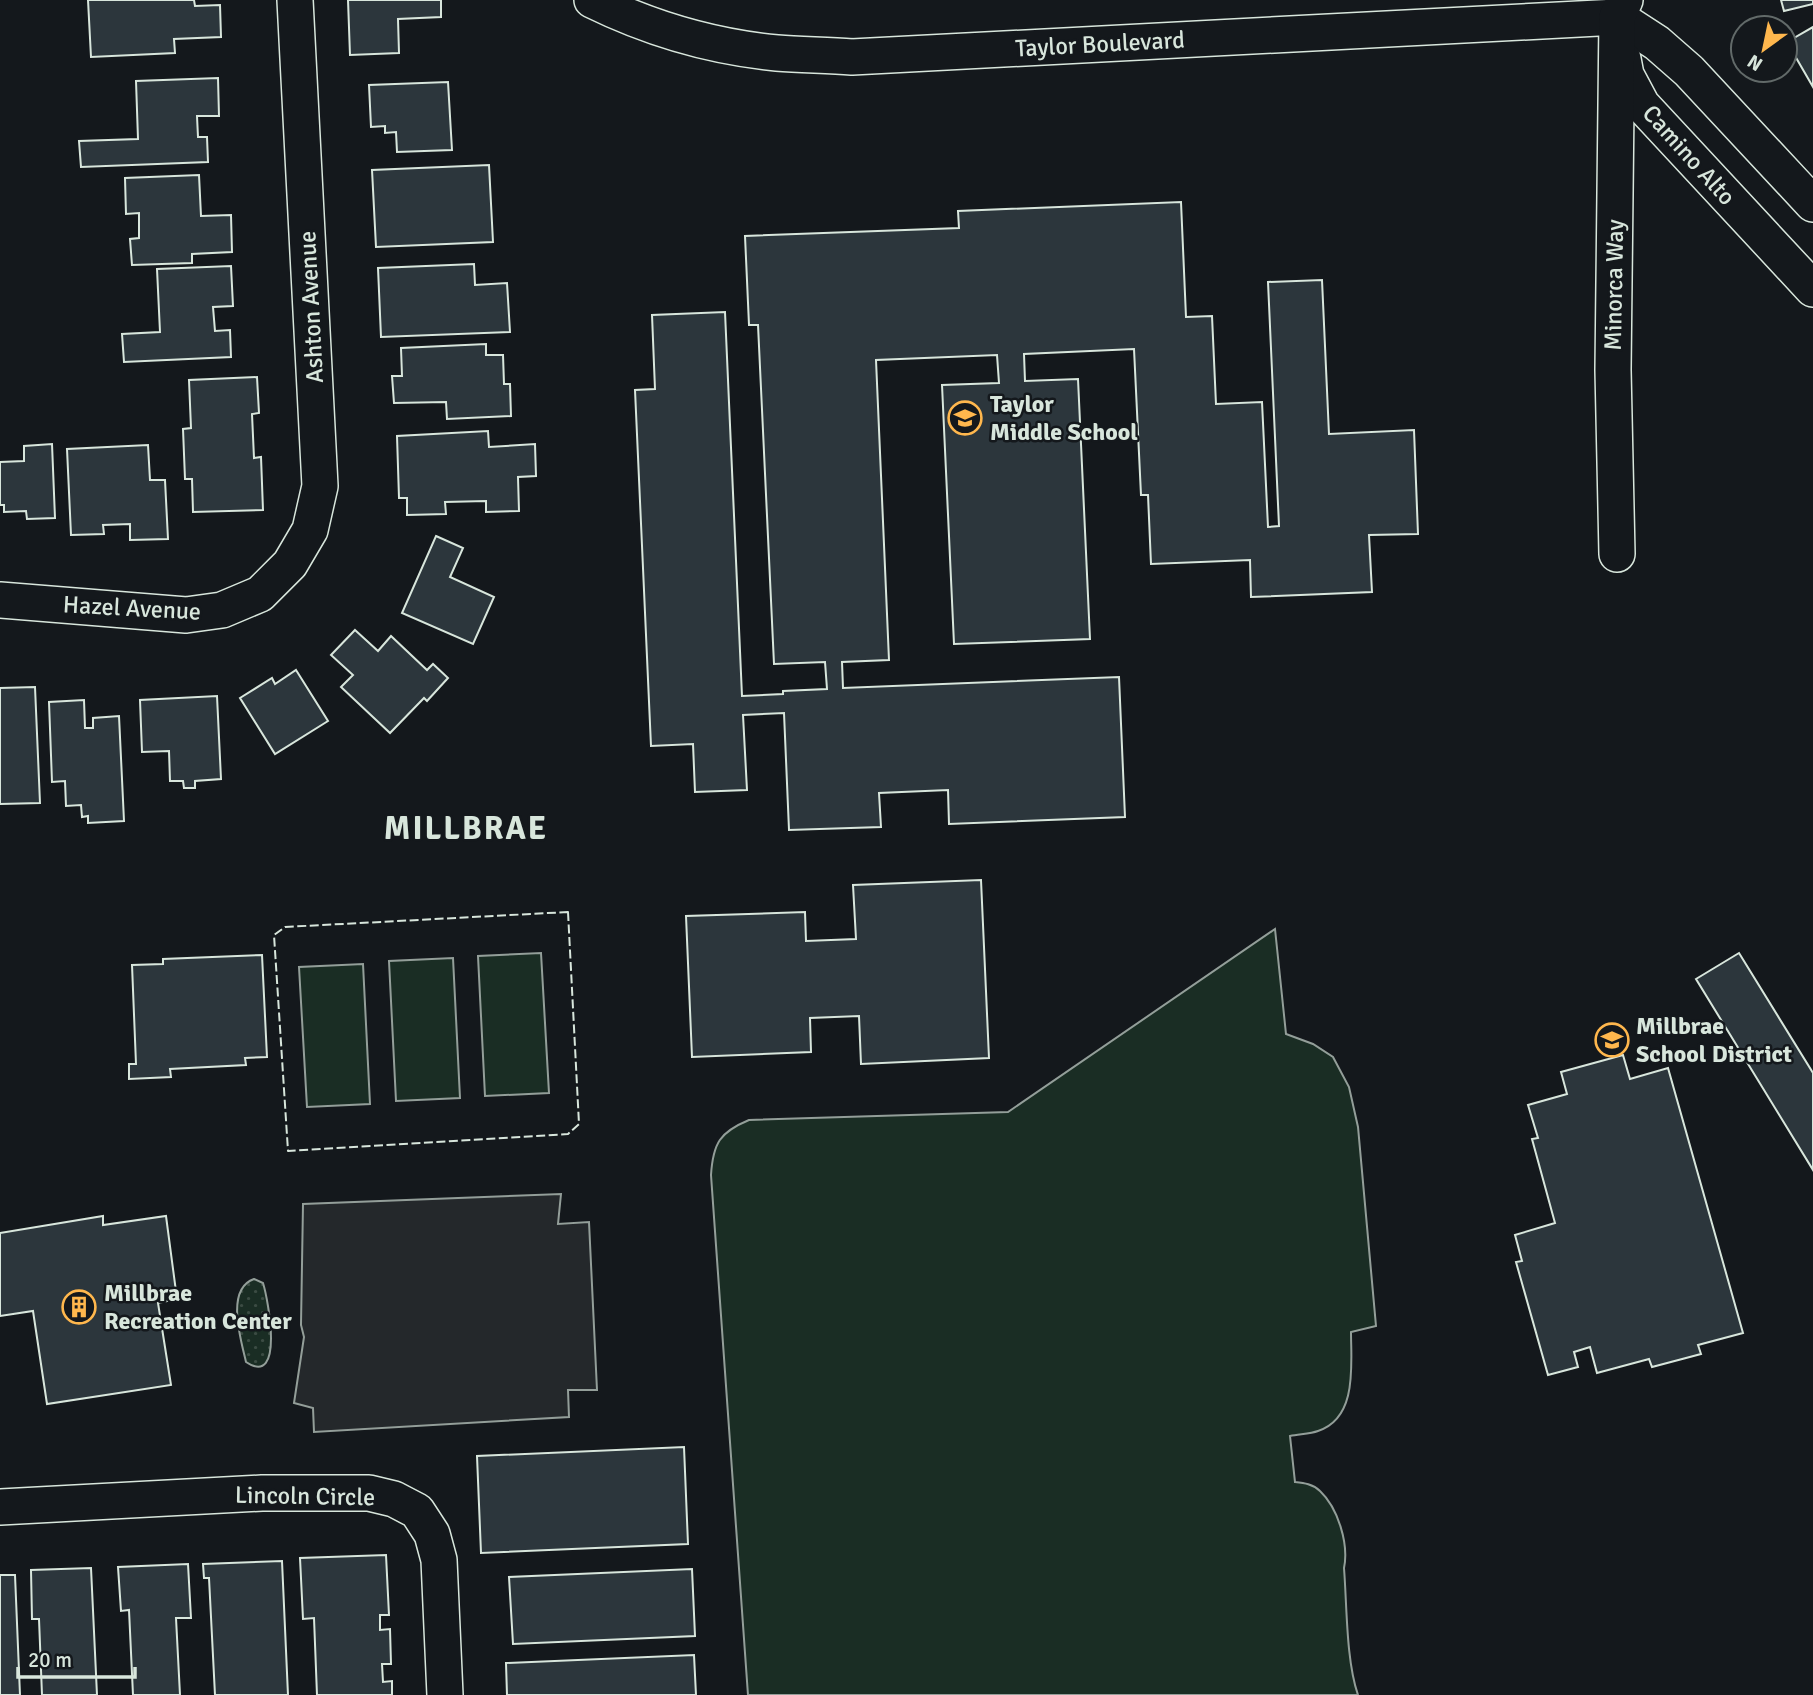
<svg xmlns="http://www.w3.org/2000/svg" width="1813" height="1695" font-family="Signika,sans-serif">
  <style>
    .grass { fill: url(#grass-dots); stroke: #939e99; stroke-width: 2 }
    .pitch { fill: #1a2d24; stroke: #939e99; stroke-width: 2 }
    .parking { fill: #24282b; stroke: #939e99; stroke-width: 2 }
    .building { fill: #2c363c; stroke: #d8e6dc; stroke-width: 2 }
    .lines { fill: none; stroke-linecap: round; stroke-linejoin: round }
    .street-casing { stroke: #d8e6dc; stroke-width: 38 }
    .street { stroke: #14181c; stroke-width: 35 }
    .fence { stroke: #d8e6dc; stroke-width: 2; stroke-dasharray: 9 3.5; stroke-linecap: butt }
    .labels { text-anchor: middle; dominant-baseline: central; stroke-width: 5; stroke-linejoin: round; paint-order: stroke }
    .street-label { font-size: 24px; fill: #d8e6dc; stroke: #14181c }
    .poi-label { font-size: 24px; font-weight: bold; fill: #d8e6dc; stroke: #14181c; text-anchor: start }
    .district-label { font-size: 32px; font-weight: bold; letter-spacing: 2px; fill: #d8e6dc; stroke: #14181c }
  </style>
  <defs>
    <pattern id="grass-dots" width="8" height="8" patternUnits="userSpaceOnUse" patternTransform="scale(1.75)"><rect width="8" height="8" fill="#1a2d24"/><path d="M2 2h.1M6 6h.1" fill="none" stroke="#3b4b43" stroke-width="1.8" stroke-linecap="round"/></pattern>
  </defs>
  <rect width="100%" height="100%" fill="#14181c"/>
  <path class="grass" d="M 254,1279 L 263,1283 C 268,1299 285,1388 246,1362 C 241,1340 225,1289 254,1279 Z"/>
  <g class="pitch">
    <path d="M 1275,929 L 1286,1034 L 1313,1044 L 1333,1057 L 1349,1087 L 1358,1127 L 1376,1326 L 1351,1332 C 1351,1364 1358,1418 1318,1431 C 1310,1434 1299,1434 1290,1436 L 1295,1482 C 1304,1483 1313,1484 1320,1491 C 1338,1508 1349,1544 1344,1568 C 1347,1606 1346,1660 1358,1695 L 748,1695 L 711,1175 C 713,1143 720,1132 749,1120 L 1008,1112 Z"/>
    <path d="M 541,953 L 549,1093 L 485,1096 L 478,956 Z"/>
    <path d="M 453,958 L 460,1098 L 396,1101 L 389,961 Z"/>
    <path d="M 363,964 L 370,1104 L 307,1107 L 299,967 Z"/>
  </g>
  <path class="parking" d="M 561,1194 L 558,1224 L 589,1222 L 597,1390 L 568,1390 L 569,1417 L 314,1432 L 313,1408 L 294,1403 L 304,1337 L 301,1325 L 303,1204 Z"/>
  <g class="building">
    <path d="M 88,0 L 194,0 L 195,6 L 220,5 L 221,37 L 174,39 L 175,53 L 91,57 Z"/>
    <path d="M 348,0 L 441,0 L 441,17 L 398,19 L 399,53 L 350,55 Z"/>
    <path d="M 1781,0 L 1813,0 L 1813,4 L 1784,11 Z"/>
    <path d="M 1813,27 L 1813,87 L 1787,42 Z"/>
    <path d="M 218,78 L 219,116 L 197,116 L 198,137 L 207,137 L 208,162 L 81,167 L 79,141 L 138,139 L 136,81 Z"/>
    <path d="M 448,82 L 452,150 L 397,152 L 396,132 L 385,133 L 385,126 L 371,127 L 369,85 Z"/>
    <path d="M 489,165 L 493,242 L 376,247 L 372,170 Z"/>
    <path d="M 199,175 L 201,216 L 231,215 L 232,252 L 192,254 L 192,263 L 132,265 L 130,239 L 139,238 L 139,213 L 126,214 L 125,178 Z"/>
    <path d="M 1181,202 L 1186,317 L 1212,316 L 1216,404 L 1262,402 L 1268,527 L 1279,526 L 1268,282 L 1322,280 L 1329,434 L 1414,430 L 1418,534 L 1369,535 L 1372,592 L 1251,597 L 1250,560 L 1151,564 L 1148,495 L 1141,495 L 1134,349 L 1024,354 L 1025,381 L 1078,379 L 1090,639 L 954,644 L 942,385 L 999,383 L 997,355 L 876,360 L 889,660 L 842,662 L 843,688 L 1119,677 L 1125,817 L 949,824 L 948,790 L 879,793 L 881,827 L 789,830 L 784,713 L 743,715 L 747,790 L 695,792 L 693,744 L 651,746 L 635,390 L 655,389 L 652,315 L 725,312 L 742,696 L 783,694 L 783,691 L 827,689 L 825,662 L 774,664 L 758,325 L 749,325 L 745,236 L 959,228 L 958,211 Z"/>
    <path d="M 474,264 L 475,285 L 507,283 L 510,332 L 381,337 L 378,268 Z"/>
    <path d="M 231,266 L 233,306 L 213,307 L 215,331 L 230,330 L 231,357 L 124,362 L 122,334 L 160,332 L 157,269 Z"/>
    <path d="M 486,344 L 486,355 L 503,355 L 504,384 L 510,384 L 511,416 L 447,419 L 446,402 L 394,403 L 392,376 L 402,376 L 401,348 Z"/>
    <path d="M 257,377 L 259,413 L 252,414 L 254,458 L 261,457 L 263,510 L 193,512 L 192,479 L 185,479 L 183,429 L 191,428 L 189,380 Z"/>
    <path d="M 488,431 L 489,447 L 535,444 L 536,476 L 518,477 L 519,511 L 486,512 L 486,501 L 445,502 L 446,514 L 407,515 L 407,498 L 399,498 L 397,436 Z"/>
    <path d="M 52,444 L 55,518 L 27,519 L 26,511 L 4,512 L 4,505 L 0,505 L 0,462 L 24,461 L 24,446 Z"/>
    <path d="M 148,445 L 150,480 L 165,480 L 168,539 L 130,540 L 130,524 L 103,525 L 104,534 L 71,535 L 67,449 Z"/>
    <path d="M 436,536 L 463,548 L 450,577 L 494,597 L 473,644 L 402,613 Z"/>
    <path d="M 355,630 L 378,651 L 391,636 L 427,670 L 433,664 L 448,678 L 427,701 L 424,698 L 390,733 L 341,687 L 353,675 L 331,655 Z"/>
    <path d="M 296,670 L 328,721 L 275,754 L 240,698 L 272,678 L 275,684 Z"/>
    <path d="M 35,687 L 40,803 L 0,804 L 0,688 Z"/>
    <path d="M 217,696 L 221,779 L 195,781 L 195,788 L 184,788 L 183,781 L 170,781 L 169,751 L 142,752 L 140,700 Z"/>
    <path d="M 84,700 L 85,728 L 93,728 L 93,718 L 119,716 L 124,821 L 88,823 L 88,816 L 82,817 L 81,805 L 66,806 L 65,781 L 52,782 L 49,702 Z"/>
    <path d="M 981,880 L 989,1058 L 861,1064 L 859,1016 L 810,1018 L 811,1052 L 692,1057 L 686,916 L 805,912 L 806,941 L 856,939 L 853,885 Z"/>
    <path d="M 1739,953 L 1813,1073 L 1813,1170 L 1696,979 Z"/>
    <path d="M 262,955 L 267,1057 L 245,1058 L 246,1065 L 170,1069 L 171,1077 L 129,1079 L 129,1064 L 136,1064 L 132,965 L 163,964 L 163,959 Z"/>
    <path d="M 1623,1055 L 1630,1079 L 1668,1068 L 1743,1333 L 1698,1345 L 1701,1354 L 1652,1367 L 1649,1359 L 1597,1373 L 1590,1347 L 1574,1352 L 1578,1367 L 1548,1375 L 1516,1262 L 1522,1261 L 1515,1235 L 1555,1223 L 1532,1139 L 1538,1138 L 1528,1105 L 1567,1094 L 1561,1072 Z"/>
    <path d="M 103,1216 L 103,1225 L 166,1216 L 177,1299 L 158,1303 L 171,1385 L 47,1404 L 33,1311 L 0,1316 L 0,1233 Z"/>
    <path d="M 684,1447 L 688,1544 L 481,1553 L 477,1456 Z"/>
    <path d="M 386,1555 L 389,1615 L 380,1615 L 380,1630 L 390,1629 L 391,1664 L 382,1664 L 383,1682 L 392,1681 L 392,1695 L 317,1695 L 314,1618 L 303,1619 L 300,1558 Z"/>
    <path d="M 282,1561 L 288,1695 L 215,1695 L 209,1578 L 204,1578 L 203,1564 Z"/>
    <path d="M 188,1564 L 191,1618 L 176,1618 L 180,1695 L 133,1695 L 129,1610 L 121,1611 L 118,1567 Z"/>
    <path d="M 91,1568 L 97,1695 L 42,1695 L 39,1619 L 32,1619 L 31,1570 Z"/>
    <path d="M 692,1569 L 695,1636 L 513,1644 L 509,1577 Z"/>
    <path d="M 0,1575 L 15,1575 L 20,1695 L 0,1695 Z"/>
    <path d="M 694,1655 L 696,1695 L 507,1695 L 506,1663 Z"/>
  </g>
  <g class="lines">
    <defs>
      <g id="street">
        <path d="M 592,0 C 649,28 714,47 777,53 C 802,55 827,55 852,57 L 1617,17"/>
        <path d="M 1617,17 L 1657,43 L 1689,71 L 1813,204"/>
        <path d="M 1623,59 L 1626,75 L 1642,105 L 1813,289"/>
        <path d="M 1617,554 L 1613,370 L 1617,17 L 1625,0"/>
        <path d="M 0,600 L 186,615 L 222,610 L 260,594 L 290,564 L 310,530 L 320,486 L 295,0"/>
        <path d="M 0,1507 L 262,1493 L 369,1493 L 394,1499 L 417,1511 L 432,1534 L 439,1560 L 445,1695"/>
      </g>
    </defs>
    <use href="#street" class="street-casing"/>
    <use href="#street" class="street"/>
    <path class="fence" d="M 568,912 L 579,1124 L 568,1134 L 288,1151 L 274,935 L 285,927 Z"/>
  </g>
  <defs>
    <symbol id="school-ring" viewBox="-11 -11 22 22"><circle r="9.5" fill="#14181c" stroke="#ffb74d" stroke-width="1.5"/><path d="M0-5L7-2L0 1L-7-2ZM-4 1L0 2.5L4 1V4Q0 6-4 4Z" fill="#ffb74d"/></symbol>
    <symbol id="building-ring" viewBox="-11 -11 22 22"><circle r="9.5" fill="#14181c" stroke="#ffb74d" stroke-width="1.5"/><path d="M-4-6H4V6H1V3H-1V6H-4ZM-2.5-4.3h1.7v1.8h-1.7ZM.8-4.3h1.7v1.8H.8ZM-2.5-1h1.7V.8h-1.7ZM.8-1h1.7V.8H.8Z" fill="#ffb74d"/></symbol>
  </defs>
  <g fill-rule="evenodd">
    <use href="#school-ring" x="946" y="399" width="38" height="38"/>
    <use href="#school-ring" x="1593" y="1021" width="38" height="38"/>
    <use href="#building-ring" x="60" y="1288" width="38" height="38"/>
  </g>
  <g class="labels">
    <g class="street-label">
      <text transform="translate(1100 44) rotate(-3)">Taylor Boulevard</text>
      <text transform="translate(1689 155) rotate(48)">Camino Alto</text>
      <text transform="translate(1614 285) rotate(-89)">Minorca Way</text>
      <text transform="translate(311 307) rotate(-93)">Ashton Avenue</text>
      <text transform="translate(132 608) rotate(3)">Hazel Avenue</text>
      <text transform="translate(305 1496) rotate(1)">Lincoln Circle</text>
    </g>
    <g class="poi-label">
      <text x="990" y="404">Taylor<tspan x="990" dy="28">Middle School</tspan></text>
      <text x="1636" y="1026">Millbrae<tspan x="1636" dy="28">School District</tspan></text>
      <text x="104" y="1293">Millbrae<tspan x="104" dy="28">Recreation Center</tspan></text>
    </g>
    <g class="district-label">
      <text x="466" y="828">MILLBRAE</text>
    </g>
  </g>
  <g transform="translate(1764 49) rotate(213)"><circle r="33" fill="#14181c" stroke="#626a69" stroke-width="2"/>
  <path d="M0-5L12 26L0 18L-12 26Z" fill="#ffb74d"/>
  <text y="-10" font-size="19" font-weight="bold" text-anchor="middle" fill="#d8e6dc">N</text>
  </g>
  <path d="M18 1667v10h117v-10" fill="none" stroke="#d8e6dc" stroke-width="3.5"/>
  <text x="28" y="1667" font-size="21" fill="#d8e6dc" stroke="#14181c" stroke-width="5" paint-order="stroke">20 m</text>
</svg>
